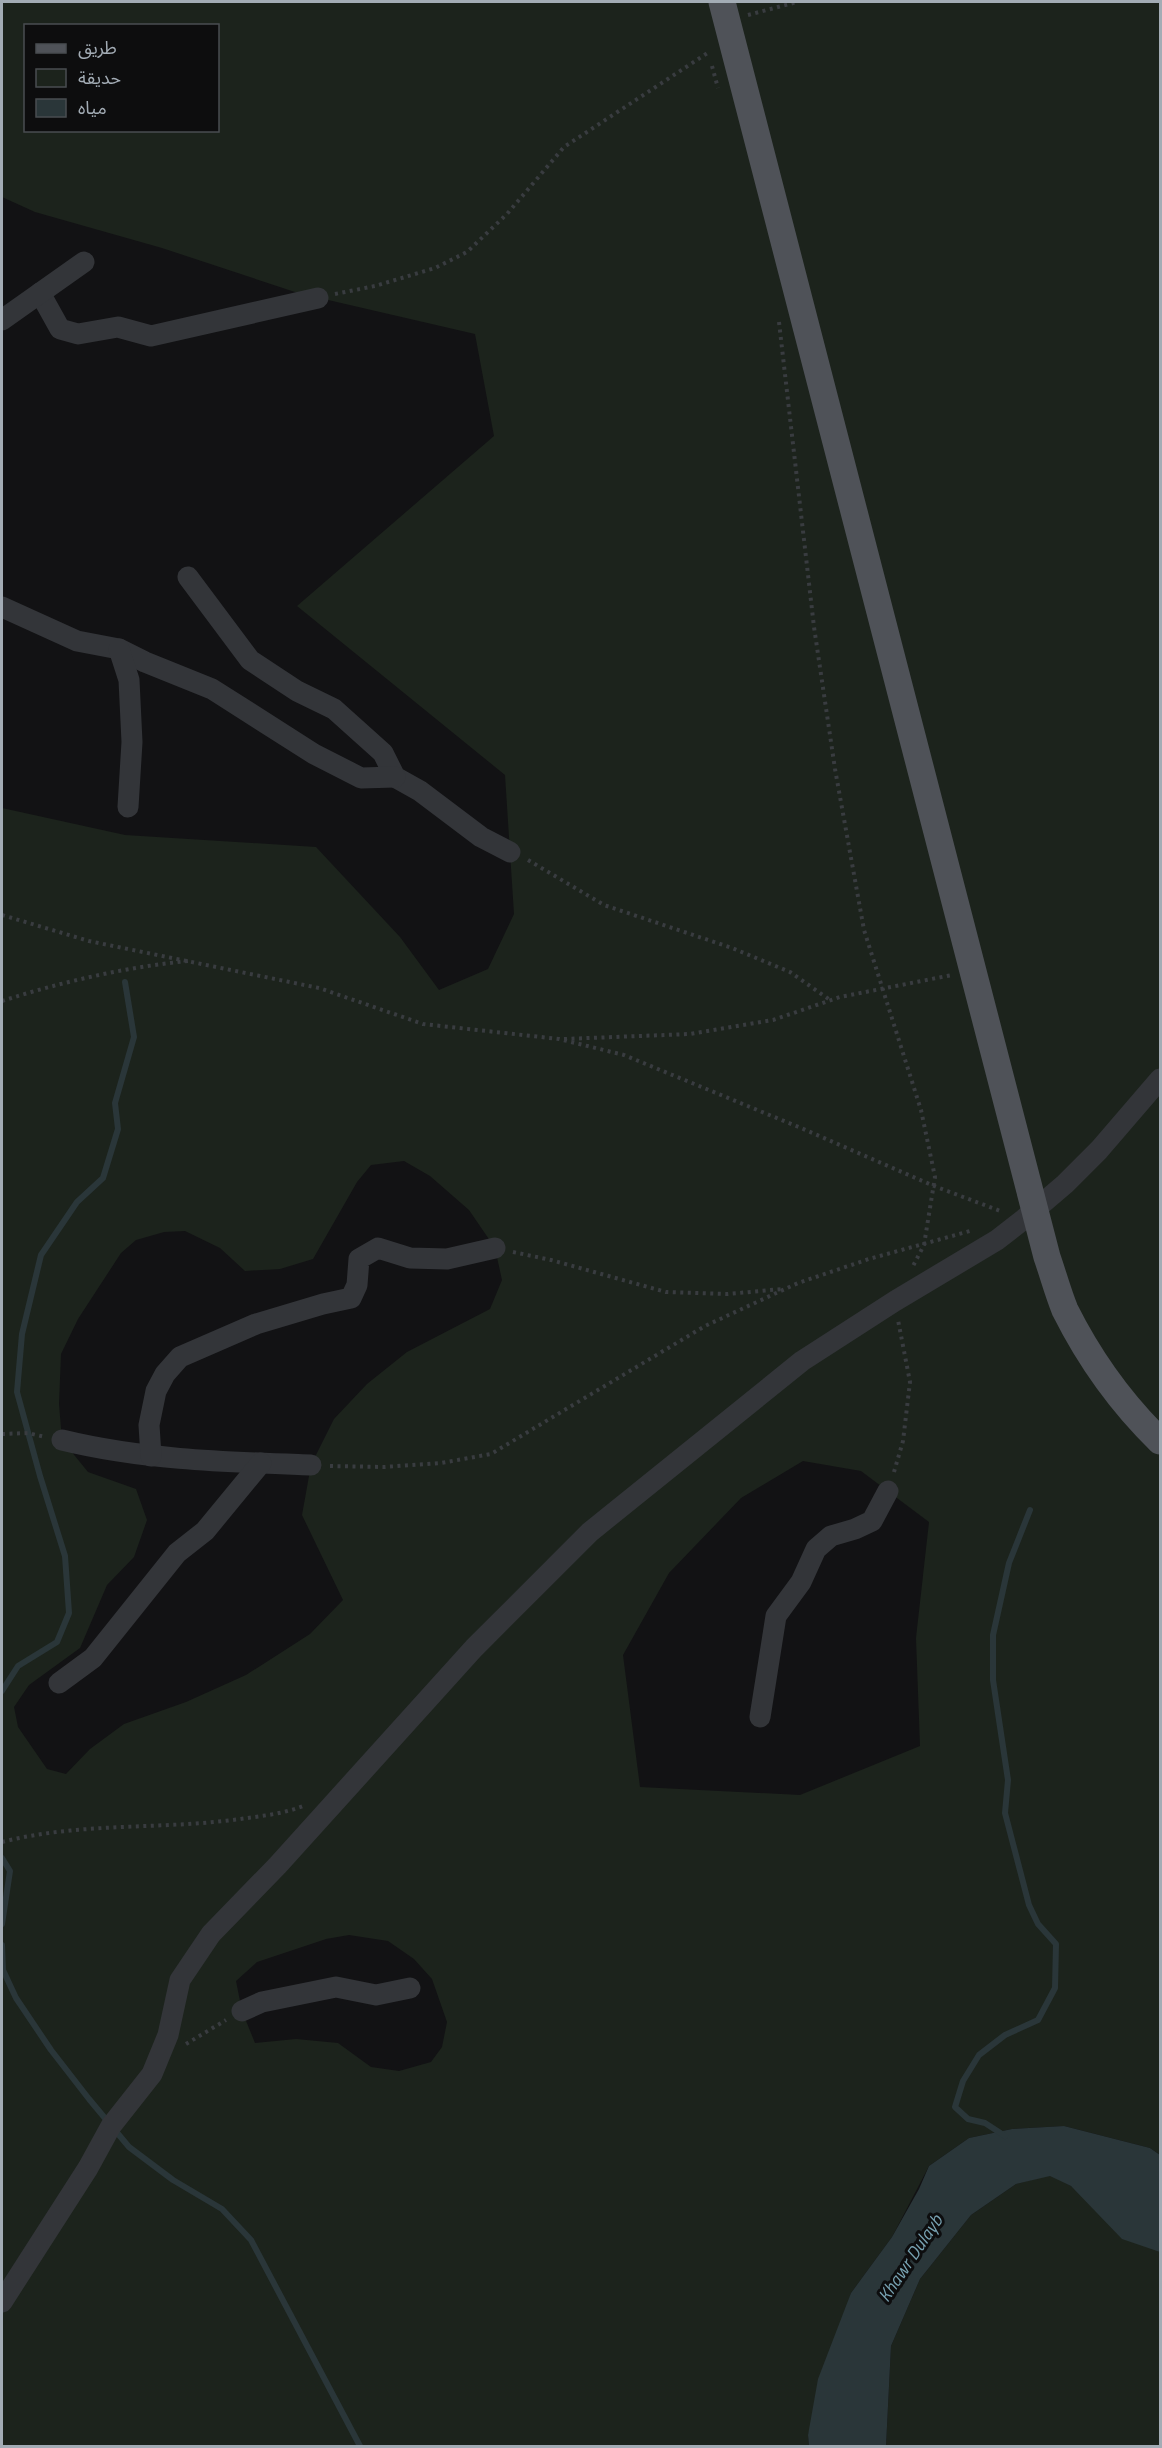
<svg xmlns="http://www.w3.org/2000/svg" width="1162" height="2448" font-family="'Titillium Web','Noto Sans Arabic',sans-serif">
  <style>
    .green { fill: #1c231c; fill-rule: evenodd }
    .water { fill: #2a3639 }
    .lines { fill: none; stroke-linecap: round; stroke-linejoin: round }
    .stream { stroke: #2a3639; stroke-width: 6 }
    .path { stroke: #393c40; stroke-width: 4; stroke-dasharray: 3 4.5; stroke-linecap: butt }
    .minor { stroke: #333539; stroke-width: 21 }
    .major { stroke: #4f5258; stroke-width: 27 }
    .labels { text-anchor: middle; dominant-baseline: central; stroke-width: 6; stroke-linejoin: round; paint-order: stroke }
    .water-label { font-size: 18px; font-style: italic; fill: #78a2b2; stroke: #0d0d0e }
  </style>
  <rect width="100%" height="100%" fill="#121214"/>
  <g class="green">
    <path d="M 2,2 L 1160,2 L 1160,2155 L 1150,2148 L 1064,2126 L 1012,2129 L 969,2138 L 929,2166 L 892,2237 L 851,2293 L 808,2435 L 809,2446 L 2,2446 L 2,808 L 125,835 L 316,847 L 400,937 L 439,990 L 488,969 L 514,914 L 505,775 L 297,606 L 494,436 L 475,334 L 298,293 L 162,248 L 35,212 L 2,197 ZM 26,26 L 218,26 L 218,130 L 26,130 ZM 404,1161 L 430,1176 L 469,1210 L 495,1248 L 502,1280 L 490,1309 L 407,1352 L 367,1384 L 334,1419 L 311,1465 L 302,1515 L 343,1600 L 310,1634 L 246,1675 L 186,1702 L 124,1724 L 90,1749 L 66,1774 L 47,1769 L 18,1727 L 14,1707 L 29,1685 L 80,1648 L 107,1585 L 134,1557 L 147,1520 L 136,1489 L 88,1472 L 62,1440 L 59,1404 L 61,1354 L 78,1319 L 121,1253 L 136,1240 L 164,1232 L 185,1231 L 220,1248 L 245,1271 L 280,1269 L 313,1259 L 357,1182 L 371,1165 ZM 803,1461 L 861,1471 L 929,1522 L 916,1638 L 920,1746 L 800,1795 L 640,1787 L 623,1655 L 669,1573 L 741,1498 ZM 349,1935 L 388,1941 L 414,1959 L 432,1979 L 447,2022 L 442,2047 L 431,2062 L 399,2071 L 371,2067 L 338,2043 L 296,2039 L 255,2043 L 242,2011 L 236,1981 L 257,1962 L 326,1939 Z"/>
    <path d="M 1050,2175 L 1071,2186 L 1088,2201 L 1160,2252 L 1160,2446 L 886,2446 L 891,2346 L 920,2279 L 971,2215 L 1016,2184 Z"/>
  </g>
  <path class="water" d="M 1064,2126 L 1150,2148 L 1160,2155 L 1160,2252 L 1122,2239 L 1071,2186 L 1050,2176 L 1016,2184 L 971,2215 L 920,2279 L 891,2346 L 886,2446 L 809,2446 L 808,2435 L 818,2379 L 851,2293 L 892,2237 L 919,2189 L 929,2166 L 969,2138 L 1012,2129 Z"/>
  <g class="lines">
    <g class="stream">
      <path d="M 2,1691 L 18,1666 L 57,1642 L 69,1613 L 65,1556 L 40,1476 L 17,1392 L 22,1334 L 41,1255 L 77,1202 L 103,1178 L 118,1129 L 115,1103 L 134,1037 L 125,982"/>
      <path d="M 2,1858 L 10,1871 L 2,1924"/>
      <path d="M 2,1945 L 3,1970 L 16,1998 L 51,2050 L 89,2099 L 129,2147 L 173,2180 L 222,2209 L 251,2240 L 360,2446"/>
      <path d="M 1005,2136 L 985,2123 L 968,2119 L 955,2107 L 963,2081 L 979,2055 L 1005,2035 L 1038,2020 L 1055,1988 L 1056,1944 L 1038,1924 L 1029,1905 L 1005,1813 L 1008,1780 L 993,1680 L 993,1635 L 1009,1563 L 1030,1510"/>
    </g>
    <g class="path">
      <path d="M 748,15 L 797,2"/>
      <path d="M 712,66 L 718,88"/>
      <path d="M 335,294 L 375,286 L 435,268 L 467,252 L 507,214 L 564,147 L 709,52"/>
      <path d="M 779,322 L 814,627 L 835,769 L 864,930 L 921,1110 L 935,1177 L 924,1245 L 913,1266"/>
      <path d="M 528,860 L 604,905 L 732,948 L 790,972 L 830,1000"/>
      <path d="M 2,915 L 89,941 L 319,988 L 423,1024 L 559,1039 L 624,1055 L 801,1128 L 934,1186 L 1003,1212"/>
      <path d="M 2,1001 C 61,982 126,967 188,961"/>
      <path d="M 564,1039 L 690,1034 L 773,1020 L 840,997 L 952,975"/>
      <path d="M 513,1252 L 551,1260 L 666,1292 L 728,1294 L 782,1289"/>
      <path d="M 2,1434 L 28,1433 L 45,1437"/>
      <path d="M 330,1466 L 384,1467 L 441,1463 L 491,1454 L 705,1326 L 798,1283 L 869,1259 L 970,1231"/>
      <path d="M 894,1472 L 903,1441 L 910,1382 L 898,1320"/>
      <path d="M 2,1842 C 80,1822 160,1830 240,1819 C 261,1816 283,1814 303,1806"/>
      <path d="M 186,2044 L 226,2020"/>
    </g>
    <g class="minor">
      <path d="M 40,293 L 60,329 L 78,334 L 118,327 L 151,336 L 318,298"/>
      <path d="M 2,320 L 84,262"/>
      <path d="M 188,577 L 250,660 L 297,691 L 334,709 L 383,753 L 395,777 L 420,791 L 481,837 L 510,852"/>
      <path d="M 2,607 L 77,641 L 119,649 L 145,662 L 212,689 L 314,754 L 361,778 L 395,777"/>
      <path d="M 119,649 L 129,680 L 132,742 L 128,807"/>
      <path d="M 62,1440 C 144,1460 227,1462 311,1465"/>
      <path d="M 151,1456 L 149,1425 L 156,1391 L 165,1374 L 180,1357 L 256,1324 L 323,1304 L 351,1298 L 357,1285 L 359,1259 L 378,1248 L 410,1258 L 447,1259 L 495,1248"/>
      <path d="M 59,1683 L 93,1658 L 177,1553 L 205,1531 L 261,1463"/>
      <path d="M 760,1717 L 776,1616 L 801,1582 L 816,1549 L 831,1536 L 855,1529 L 872,1521 L 888,1491"/>
      <path d="M 242,2011 L 262,2002 L 336,1987 L 376,1995 L 410,1988"/>
      <path d="M 2,2302 L 88,2168 L 111,2126 L 152,2074 L 168,2035 L 180,1980 L 211,1934 L 278,1865 L 474,1648 L 590,1532 L 802,1361 L 895,1301 L 997,1240 L 1024,1219 L 1065,1184 L 1099,1150 L 1160,1079"/>
    </g>
    <path class="major" d="M 722,2 L 1047,1257 C 1053,1274 1058,1293 1065,1310 C 1089,1358 1122,1404 1160,1441"/>
  </g>
  <g class="labels">
    <g class="water-label">
      <text transform="translate(910 2258) rotate(-56)">Khawr Dulayb</text>
    </g>
  </g>
  <rect width="1162" height="2448" fill="none" stroke="#a3acb5" stroke-width="6"/>
  <rect x="24" y="24" width="195" height="108" fill="#0d0d0e" stroke="#494d51" stroke-width="1.5"/>
  <rect x="36" y="44" width="30" height="9" fill="#4f5258" stroke="#494d51" stroke-width="1.5"/>
  <text x="78" y="54" font-size="18" fill="#a3acb5">طريق</text>
  <rect x="36" y="69" width="30" height="18" fill="#1c231c" stroke="#494d51" stroke-width="1.5"/>
  <text x="78" y="84" font-size="18" fill="#a3acb5">حديقة</text>
  <rect x="36" y="99" width="30" height="18" fill="#2a3639" stroke="#494d51" stroke-width="1.5"/>
  <text x="78" y="114" font-size="18" fill="#a3acb5">مياه</text>
</svg>
